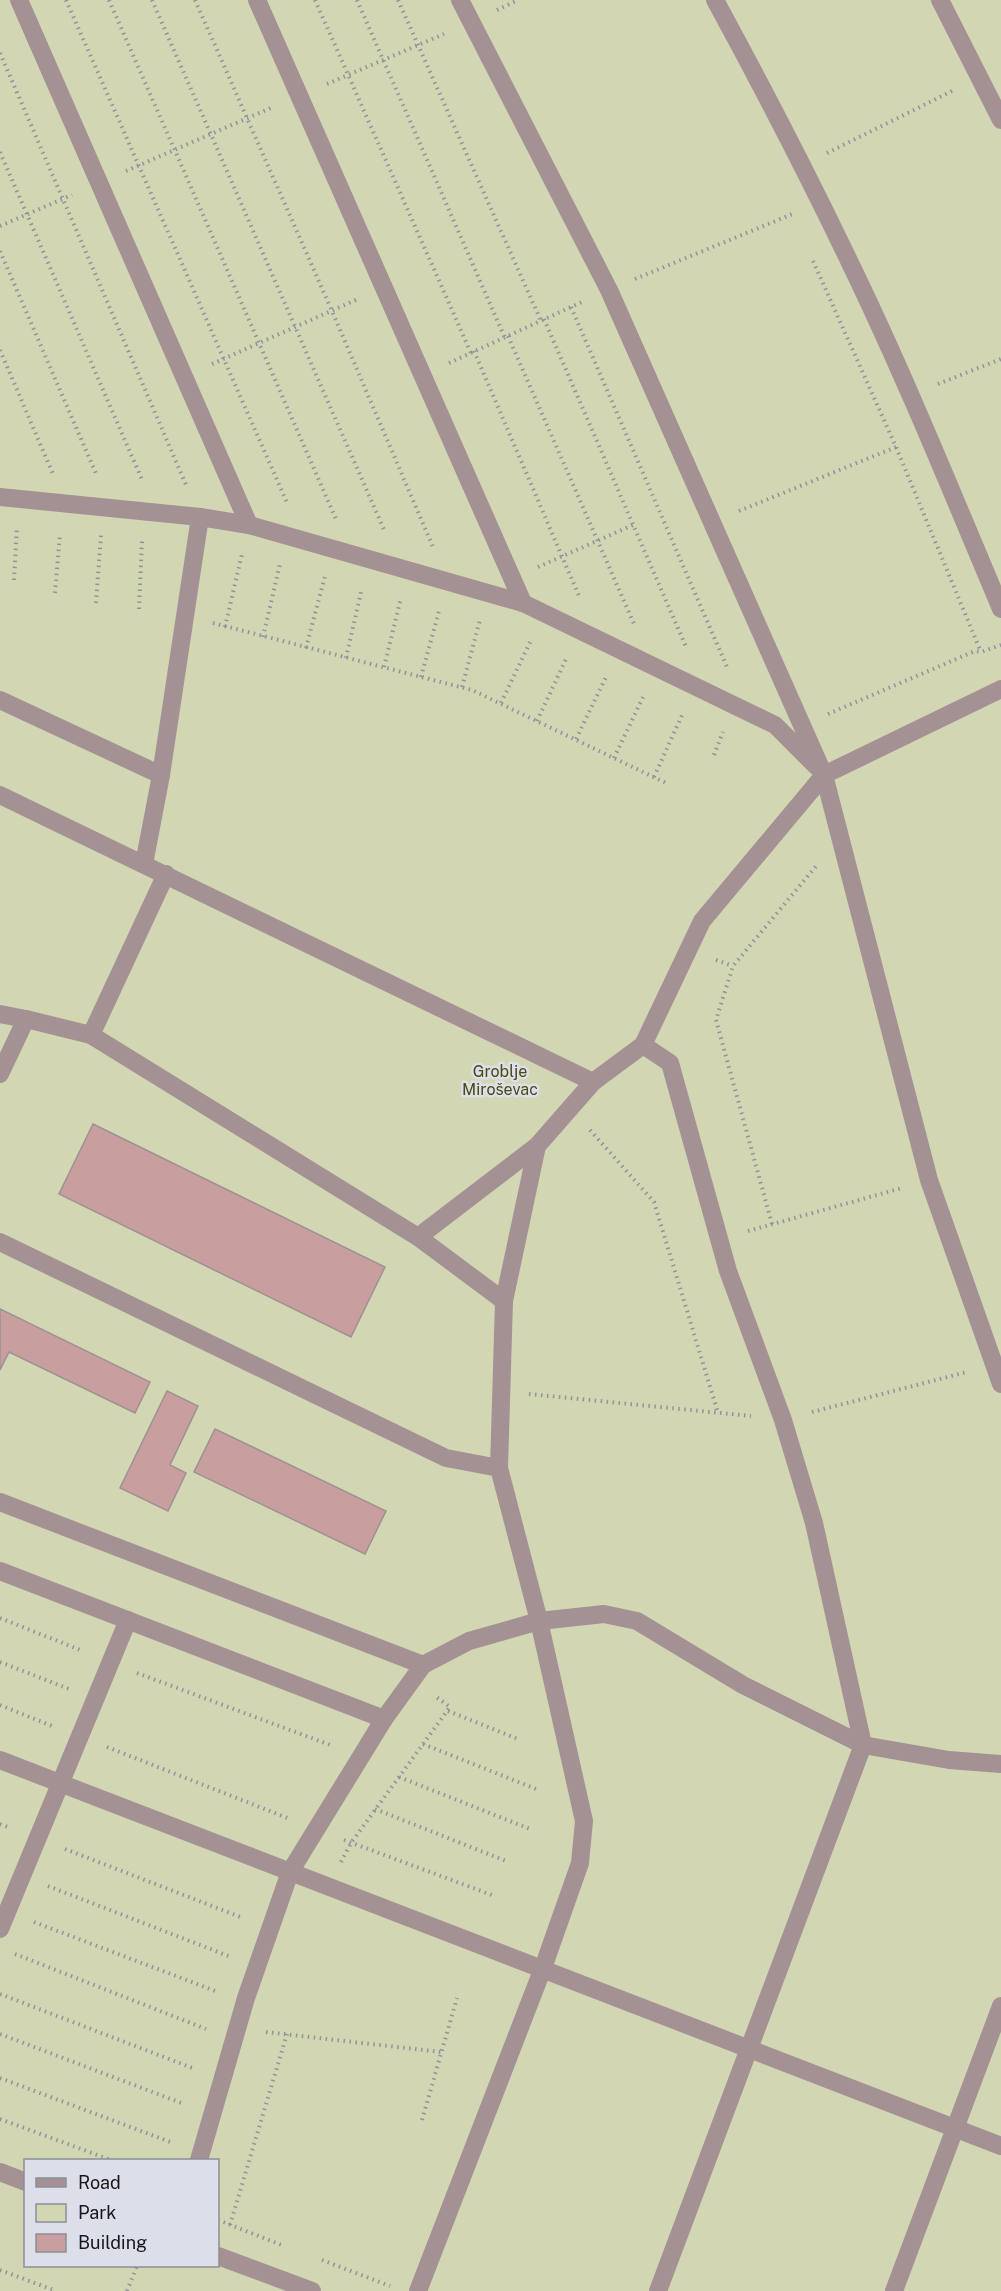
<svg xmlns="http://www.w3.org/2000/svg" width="1001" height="2291" font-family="'Public Sans',sans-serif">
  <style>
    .green { fill: #d2d6b3; fill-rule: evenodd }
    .building { fill: #c89f9e; stroke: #9e9291; stroke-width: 1.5 }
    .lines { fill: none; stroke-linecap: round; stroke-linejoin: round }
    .path { stroke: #90939a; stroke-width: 4; stroke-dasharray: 1.5 4.5; stroke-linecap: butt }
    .minor { stroke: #a39194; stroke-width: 18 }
    .labels { text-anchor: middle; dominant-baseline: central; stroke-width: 5; stroke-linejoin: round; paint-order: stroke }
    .park-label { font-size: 16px; fill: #474b0f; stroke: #dcdfe9 }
  </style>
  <rect width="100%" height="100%" fill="#dcdfe9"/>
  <path class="green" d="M 0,0 L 1001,0 L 1001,2291 L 0,2291 ZM 26,2160 L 218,2160 L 218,2266 L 26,2266 Z"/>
  <g class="building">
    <path d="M 93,1124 L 385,1267 L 351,1337 L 59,1194 Z"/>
    <path d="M 0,1309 L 150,1382 L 135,1413 L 9,1352 L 0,1370 Z"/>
    <path d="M 167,1391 L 198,1406 L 170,1465 L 186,1473 L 168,1511 L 120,1488 Z"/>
    <path d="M 215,1429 L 386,1511 L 365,1554 L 194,1472 Z"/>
  </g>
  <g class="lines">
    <g class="path">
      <path d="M 66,0 L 288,505"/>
      <path d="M 109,0 L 336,519"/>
      <path d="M 152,0 L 385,532"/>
      <path d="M 195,0 L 332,311 L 433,547"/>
      <path d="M 315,0 L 471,353"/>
      <path d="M 357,0 L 505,338"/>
      <path d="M 398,0 L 541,321"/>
      <path d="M 497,10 L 518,0"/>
      <path d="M 0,53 L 187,487"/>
      <path d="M 327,84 L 444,34"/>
      <path d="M 0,152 L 143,482"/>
      <path d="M 827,153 L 952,91"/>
      <path d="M 126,171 L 273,107"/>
      <path d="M 0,226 L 72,195"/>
      <path d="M 0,251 L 97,476"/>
      <path d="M 813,261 L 896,447 L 981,652"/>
      <path d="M 635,279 L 795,213"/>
      <path d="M 571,307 L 727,667"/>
      <path d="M 544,319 L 687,649"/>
      <path d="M 508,336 L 634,624"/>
      <path d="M 0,350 L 53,474"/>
      <path d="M 474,351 L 579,596"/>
      <path d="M 449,363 L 582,302"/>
      <path d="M 212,364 L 358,299"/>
      <path d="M 938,384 L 1001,359"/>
      <path d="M 739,511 L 896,447"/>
      <path d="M 538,567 L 633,525"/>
      <path d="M 14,580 L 17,527"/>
      <path d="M 55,593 L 60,534"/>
      <path d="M 96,603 L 101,535"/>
      <path d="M 139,609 L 142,541"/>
      <path d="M 213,623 L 472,690 L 668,784"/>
      <path d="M 225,627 L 242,554"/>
      <path d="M 263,637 L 280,564"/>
      <path d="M 306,648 L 325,576"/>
      <path d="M 346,658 L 362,588"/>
      <path d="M 384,667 L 401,598"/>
      <path d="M 421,677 L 439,611"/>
      <path d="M 462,687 L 480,620"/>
      <path d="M 501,703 L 532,638"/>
      <path d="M 828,714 L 975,651 L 981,652 L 1001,645"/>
      <path d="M 537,721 L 567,657"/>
      <path d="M 576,739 L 607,675"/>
      <path d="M 714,755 L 723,732"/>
      <path d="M 614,758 L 644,695"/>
      <path d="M 654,777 L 683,713"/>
      <path d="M 716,960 L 733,966"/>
      <path d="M 590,1130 L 654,1202 L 718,1413"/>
      <path d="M 772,1224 L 716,1020 L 733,966 L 817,865"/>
      <path d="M 748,1231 L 902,1188"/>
      <path d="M 529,1394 L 751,1416"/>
      <path d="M 812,1412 L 967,1372"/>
      <path d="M 0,1618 L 83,1651"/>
      <path d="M 0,1662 L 69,1689"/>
      <path d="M 137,1673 L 333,1746"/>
      <path d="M 0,1705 L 52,1726"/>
      <path d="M 448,1711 L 518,1739"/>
      <path d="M 423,1744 L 536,1789"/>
      <path d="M 107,1747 L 290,1819"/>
      <path d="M 399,1777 L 530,1829"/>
      <path d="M 375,1809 L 506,1861"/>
      <path d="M 0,1824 L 10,1828"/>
      <path d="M 344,1840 L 492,1895"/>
      <path d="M 65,1849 L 243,1918"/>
      <path d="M 341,1862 L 351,1843 L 450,1707 L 435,1696"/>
      <path d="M 48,1886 L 231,1957"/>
      <path d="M 34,1922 L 218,1992"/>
      <path d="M 15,1954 L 206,2029"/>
      <path d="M 0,1994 L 195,2069"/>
      <path d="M 266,2032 L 441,2052"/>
      <path d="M 0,2034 L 184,2104"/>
      <path d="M 0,2078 L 173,2143"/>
      <path d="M 0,2119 L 111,2160"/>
      <path d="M 422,2120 L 457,1998"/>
      <path d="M 218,2220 L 284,2246"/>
      <path d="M 230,2225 L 287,2034"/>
      <path d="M 322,2260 L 390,2286"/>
      <path d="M 0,2270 L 56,2291"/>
      <path d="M 127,2291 L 137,2266"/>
    </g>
    <g class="minor">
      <path d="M 257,0 L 523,603"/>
      <path d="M 460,0 L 609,290 L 824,775 L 929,1180 L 1001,1384"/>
      <path d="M 715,0 C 763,88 809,177 852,267 C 906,379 953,495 1001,609"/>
      <path d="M 940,0 L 1001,120"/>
      <path d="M 0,497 L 200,517 L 249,525 L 19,0"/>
      <path d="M 249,525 L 523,603 L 775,725 L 817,767"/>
      <path d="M 0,700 L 161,775"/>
      <path d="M 0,795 L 593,1082 L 643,1045 L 702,921 L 824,775 L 1001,689"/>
      <path d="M 144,864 L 161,775 L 200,517"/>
      <path d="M 166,874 L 91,1035 L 418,1237 L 504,1301"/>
      <path d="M 0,1014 L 26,1019"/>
      <path d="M 643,1045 L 670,1063 L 728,1271 L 783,1420 L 814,1523 L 863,1745 L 658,2291"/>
      <path d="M 0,1074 L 26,1019 L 91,1035"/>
      <path d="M 418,1237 L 537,1146"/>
      <path d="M 0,1242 L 446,1458 L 499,1468"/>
      <path d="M 0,1502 L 423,1665"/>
      <path d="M 0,1571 L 384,1719"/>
      <path d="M 0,1760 L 1001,2146"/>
      <path d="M 0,1929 L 128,1620"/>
      <path d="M 199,2160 L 246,1998 L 290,1872 L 384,1719 L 423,1665 L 469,1641 L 539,1621 L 604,1614 L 637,1621 L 743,1685 L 863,1745 L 949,1760 L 1001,1764"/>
      <path d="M 0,2172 L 26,2182"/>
      <path d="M 218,2256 L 312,2291"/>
      <path d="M 418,2291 L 543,1968 L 580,1863 L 584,1821 L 539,1621 L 499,1468 L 504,1301 L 537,1146 L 593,1082"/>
      <path d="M 894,2291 L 1001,2006"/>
    </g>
  </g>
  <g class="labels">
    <g class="park-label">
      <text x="500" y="1071">Groblje<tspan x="500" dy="18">Miroševac</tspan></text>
    </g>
  </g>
  <rect x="24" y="2159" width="195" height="108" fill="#dcdfe9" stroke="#8c8f96" stroke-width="1.5"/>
  <rect x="36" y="2178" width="30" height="9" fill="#a39194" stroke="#8c8f96" stroke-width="1.5"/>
  <text x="78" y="2189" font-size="18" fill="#141619">Road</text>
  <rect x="36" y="2204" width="30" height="18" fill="#d2d6b3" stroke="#8c8f96" stroke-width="1.5"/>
  <text x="78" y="2219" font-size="18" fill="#141619">Park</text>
  <rect x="36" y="2234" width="30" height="18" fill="#c89f9e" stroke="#8c8f96" stroke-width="1.5"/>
  <text x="78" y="2249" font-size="18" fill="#141619">Building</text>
</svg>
